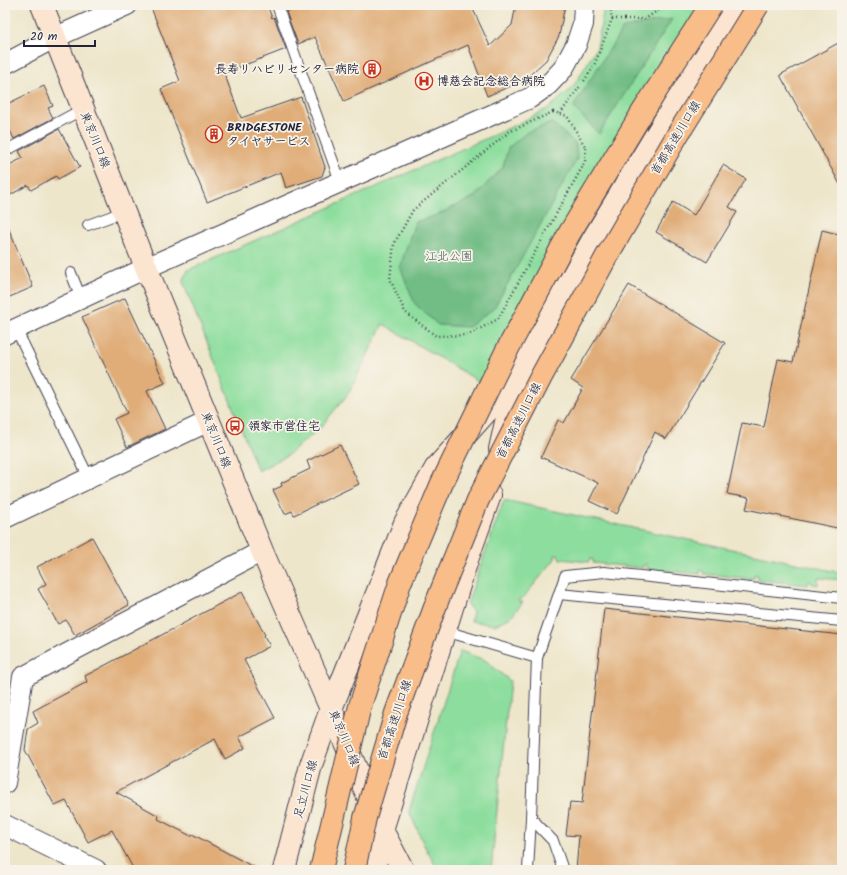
<svg xmlns="http://www.w3.org/2000/svg" width="847" height="875" font-family="Kalam,'Klee One',sans-serif">
  <style>
    .green { fill: #8dde9e; stroke: #58806c }
    .forest { fill: #72bd85; stroke: #4a7060 }
    .building { fill: #e0ad79 }
    .lines { fill: none; stroke-linecap: round; stroke-linejoin: round }
    .lane-casing { stroke: #413f51; stroke-width: 12 }
    .street-casing { stroke: #413f51; stroke-width: 22 }
    .secondary-casing { stroke: #413f51; stroke-width: 24 }
    .path { stroke: #413f51; stroke-width: 2.5; stroke-dasharray: 1 3; stroke-linecap: butt }
    .lane { stroke: #fff; stroke-width: 10 }
    .street { stroke: #fff; stroke-width: 20 }
    .secondary { stroke: #fce5d0; stroke-width: 22 }
    .highway-bridge-casing { stroke: #413f51; stroke-width: 24; stroke-linecap: butt }
    .highway-bridge { stroke: #f8bd89; stroke-width: 22 }
    .labels { text-anchor: middle; dominant-baseline: central; stroke-width: 3.5; stroke-linejoin: round; paint-order: stroke }
    .poi-label { font-size: 12px; font-weight: bold; fill: #22223b; stroke: #f7f3e8; text-anchor: start }
    .street-label { font-size: 12px; fill: #22223b; stroke: #f7f3e8 }
    .park-label { font-size: 12px; fill: #425a59; stroke: #f7f3e8 }
  </style>
  <rect width="100%" height="100%" fill="#f7f3e8"/>
  <filter id="ink" filterUnits="userSpaceOnUse"><feTurbulence type="fractalNoise" baseFrequency=".025" numOctaves="2"/><feDisplacementMap in="SourceGraphic" scale="8" xChannelSelector="R" yChannelSelector="G"/><feConvolveMatrix kernelMatrix="1 2 1 2 8 2 1 2 1" color-interpolation-filters="sRGB"/></filter>
  <filter id="wash" filterUnits="userSpaceOnUse"><feTurbulence type="fractalNoise" baseFrequency=".012" numOctaves="4" result="noise"/><feDisplacementMap in="SourceGraphic" scale="16" xChannelSelector="R" yChannelSelector="G"/><feGaussianBlur stdDeviation="0.9" result="paint"/><feColorMatrix in="noise" values="0 0 0 0 0 0 0 0 0 0 0 0 0 0 0 0 0 1.4 0 .05"/><feComposite in="paint" operator="in"/></filter>
  <g filter="url(#wash)">
    <rect width="100%" height="100%" fill="#eee6cb"/>
    <g class="green">
      <path d="M 602,5 L 709,5 L 480,382 L 383,324 L 348,394 L 320,428 L 288,455 L 258,471 L 183,282 L 188,270 L 505,130 L 549,108 L 573,87 L 597,47 L 603,13 Z"/>
      <path d="M 504,500 L 842,573 L 842,580 L 818,578 L 818,585 L 812,584 L 812,582 L 809,581 L 808,585 L 758,580 L 758,575 L 754,575 L 753,579 L 704,574 L 703,571 L 700,570 L 700,574 L 647,569 L 647,564 L 643,565 L 643,568 L 593,563 L 593,559 L 590,559 L 589,562 L 560,559 L 558,554 L 555,555 L 555,559 L 523,598 L 519,599 L 519,602 L 523,602 L 511,617 L 495,625 L 471,621 L 473,612 L 467,604 Z"/>
      <path d="M 460,651 L 485,660 L 510,681 L 491,870 L 438,870 L 424,845 L 409,811 Z"/>
    </g>
    <g class="forest">
      <path d="M 672,19 L 599,134 L 573,107 L 623,28 Z"/>
      <path d="M 552,123 L 576,144 L 577,159 L 494,308 L 469,327 L 438,325 L 415,304 L 400,267 L 415,222 L 437,215 L 474,197 L 503,167 L 508,148 L 527,132 Z"/>
    </g>
    <g id="blocks">
      <g class="building">
        <path d="M 150,5 L 267,5 L 272,18 L 274,17 L 286,49 L 224,73 L 241,118 L 301,97 L 325,167 L 322,176 L 286,188 L 281,172 L 207,202 L 161,89 L 180,81 Z"/>
        <path d="M 301,5 L 471,5 L 490,46 L 512,25 L 516,5 L 565,5 L 559,36 L 546,60 L 523,81 L 487,96 L 468,45 L 344,101 L 315,37 L 298,44 L 286,12 Z"/>
        <path d="M 842,41 L 842,188 L 780,75 Z"/>
        <path d="M 44,86 L 53,106 L 48,108 L 53,118 L 14,139 L 5,120 L 5,105 Z"/>
        <path d="M 59,129 L 80,167 L 58,179 L 56,176 L 31,190 L 28,185 L 5,198 L 5,167 L 23,158 L 19,151 Z"/>
        <path d="M 723,165 L 746,179 L 729,207 L 737,212 L 707,262 L 656,232 L 673,202 L 694,215 Z"/>
        <path d="M 5,220 L 33,287 L 5,299 Z"/>
        <path d="M 822,230 L 842,235 L 842,529 L 746,509 L 749,498 L 727,494 L 742,423 L 764,427 L 778,359 L 793,362 Z"/>
        <path d="M 629,285 L 725,343 L 666,439 L 655,432 L 617,514 L 589,501 L 598,483 L 541,457 L 558,420 L 564,423 L 583,388 L 571,380 Z"/>
        <path d="M 125,298 L 165,383 L 147,391 L 165,429 L 127,447 L 114,419 L 127,413 L 82,317 Z"/>
        <path d="M 340,445 L 359,484 L 294,515 L 292,511 L 285,514 L 273,490 L 282,486 L 281,483 L 310,469 L 307,461 Z"/>
        <path d="M 92,537 L 129,605 L 75,635 L 66,620 L 58,624 L 38,589 L 46,584 L 37,567 Z"/>
        <path d="M 242,592 L 265,635 L 264,636 L 270,646 L 244,660 L 275,718 L 239,737 L 245,748 L 225,759 L 215,739 L 116,792 L 159,816 L 158,819 L 191,836 L 192,834 L 259,870 L 134,870 L 112,830 L 88,842 L 66,801 L 55,806 L 25,750 L 28,729 L 38,723 L 33,711 L 87,682 L 85,676 Z"/>
        <path d="M 604,609 L 842,635 L 842,870 L 576,870 L 579,836 L 566,835 L 570,802 L 582,803 Z"/>
      </g>
    </g>
  </g>
  <g filter="url(#ink)">
    <use href="#blocks" fill-opacity="0" stroke="#413f51" stroke-width="1"/>
    <g class="lines">
      <defs>
        <g id="lane">
          <path d="M 277,5 L 340,181"/>
          <path d="M 5,151 L 83,109"/>
          <path d="M 88,225 L 123,212"/>
          <path d="M 71,273 L 81,298"/>
          <path d="M 16,329 L 89,478"/>
          <path d="M 559,594 L 842,621"/>
          <path d="M 445,631 L 537,658 L 531,818 L 553,841 L 563,870"/>
          <path d="M 537,658 L 565,576 L 604,572 L 842,598"/>
          <path d="M 528,870 L 531,818"/>
        </g>
        <g id="street">
          <path d="M 5,64 L 54,38 L 127,5"/>
          <path d="M 5,334 L 146,268 L 530,98 L 548,85 L 563,69 L 576,45 L 583,24 L 584,5"/>
          <path d="M 5,518 L 209,421"/>
          <path d="M 5,783 L 23,677 L 262,551"/>
          <path d="M 5,825 L 96,870"/>
        </g>
        <g id="secondary">
          <path d="M 42,5 L 139,250 L 262,551 L 331,709 L 382,830 L 403,870"/>
          <path d="M 500,449 L 515,381"/>
          <path d="M 284,870 L 311,765 L 331,709 L 405,523 L 436,468 L 515,380 L 592,241 L 688,82 L 737,5"/>
          <path d="M 374,870 L 382,830 L 468,557 L 490,495"/>
        </g>
      </defs>
      <use href="#lane" class="lane-casing"/>
      <use href="#street" class="street-casing"/>
      <use href="#secondary" class="secondary-casing"/>
      <g class="path">
        <path d="M 612,19 L 645,19 L 666,5"/>
        <path d="M 584,81 L 594,66 L 612,19 L 610,5"/>
        <path d="M 553,112 L 567,116 L 586,148 L 585,162 L 498,319 L 468,335 L 436,336 L 405,312 L 390,279 L 394,244 L 413,210 L 509,132 Z"/>
        <path d="M 560,114 L 581,85"/>
      </g>
      <use href="#lane" class="lane"/>
      <use href="#street" class="street"/>
      <use href="#secondary" class="secondary"/>
      <defs>
        <g id="highway-bridge">
          <path d="M 321,870 L 360,706 L 400,583 L 442,483 L 505,354 L 569,234 L 642,113 L 711,5"/>
          <path d="M 354,870 L 365,818 L 396,713 L 438,599 L 478,500 L 541,377 L 608,254 L 678,134 L 758,5"/>
        </g>
      </defs>
      <use href="#highway-bridge" class="highway-bridge-casing"/>
      <use href="#highway-bridge" class="highway-bridge"/>
    </g>
  </g>
  <defs>
    <symbol id="building-ring" viewBox="-11 -11 22 22"><circle r="9.5" fill="#f7f3e8" stroke="#c8321e" stroke-width="1.5"/><path d="M-4-6H4V6H1V3H-1V6H-4ZM-2.5-4.3h1.7v1.8h-1.7ZM.8-4.3h1.7v1.8H.8ZM-2.5-1h1.7V.8h-1.7ZM.8-1h1.7V.8H.8Z" fill="#c8321e"/></symbol>
    <symbol id="hospital-ring" viewBox="-11 -11 22 22"><circle r="9.5" fill="#f7f3e8" stroke="#c8321e" stroke-width="1.5"/><path d="M-5-5h3v3.5h4V-5h3V5h-3V1.5h-4V5h-3Z" fill="#c8321e"/></symbol>
    <symbol id="bus-ring" viewBox="-11 -11 22 22"><circle r="9.5" fill="#f7f3e8" stroke="#c8321e" stroke-width="1.5"/><path d="M-5-6H5V4H4V6H2V4H-2V6H-4V4H-5ZM-3.5-4V0h7V-4ZM-3.5 1.2v1.5H-2V1.2ZM2 1.2v1.5H3.5V1.2Z" fill="#c8321e"/></symbol>
  </defs>
  <g fill-rule="evenodd">
    <use href="#building-ring" x="362" y="59" width="20" height="20"/>
    <use href="#hospital-ring" x="414" y="71" width="20" height="20"/>
    <use href="#building-ring" x="204" y="124" width="20" height="20"/>
    <use href="#bus-ring" x="225" y="416" width="20" height="20"/>
  </g>
  <g class="labels">
    <g class="poi-label">
      <text x="359" y="69" text-anchor="end">長寿リハビリセンター病院</text>
      <text x="437" y="81">博慈会記念総合病院</text>
      <text x="227" y="127">BRIDGESTONE<tspan x="227" dy="14">タイヤサービス</tspan></text>
      <text x="248" y="426">領家市営住宅</text>
    </g>
    <g class="street-label">
      <text transform="translate(676 138) rotate(-59)">首都高速川口線</text>
      <text transform="translate(95 140) rotate(68)">東京川口線</text>
      <text transform="translate(519 421) rotate(-63)">首都高速川口線</text>
      <text transform="translate(216 440) rotate(68)">東京川口線</text>
      <text transform="translate(395 720) rotate(-72)">首都高速川口線</text>
      <text transform="translate(344 738) rotate(67)">東京川口線</text>
      <text transform="translate(306 789) rotate(-75)">足立川口線</text>
    </g>
    <g class="park-label">
      <text x="449" y="256">江北公園</text>
    </g>
  </g>
  <rect width="847" height="875" fill="none" stroke="#f7f3e8" stroke-width="20"/>
  <path d="M24 40v6h71v-6" fill="none" stroke="#22223b" stroke-width="2"/>
  <text x="30" y="40" font-size="12" fill="#22223b" stroke="#f7f3e8" stroke-width="3" paint-order="stroke">20 m</text>
</svg>
